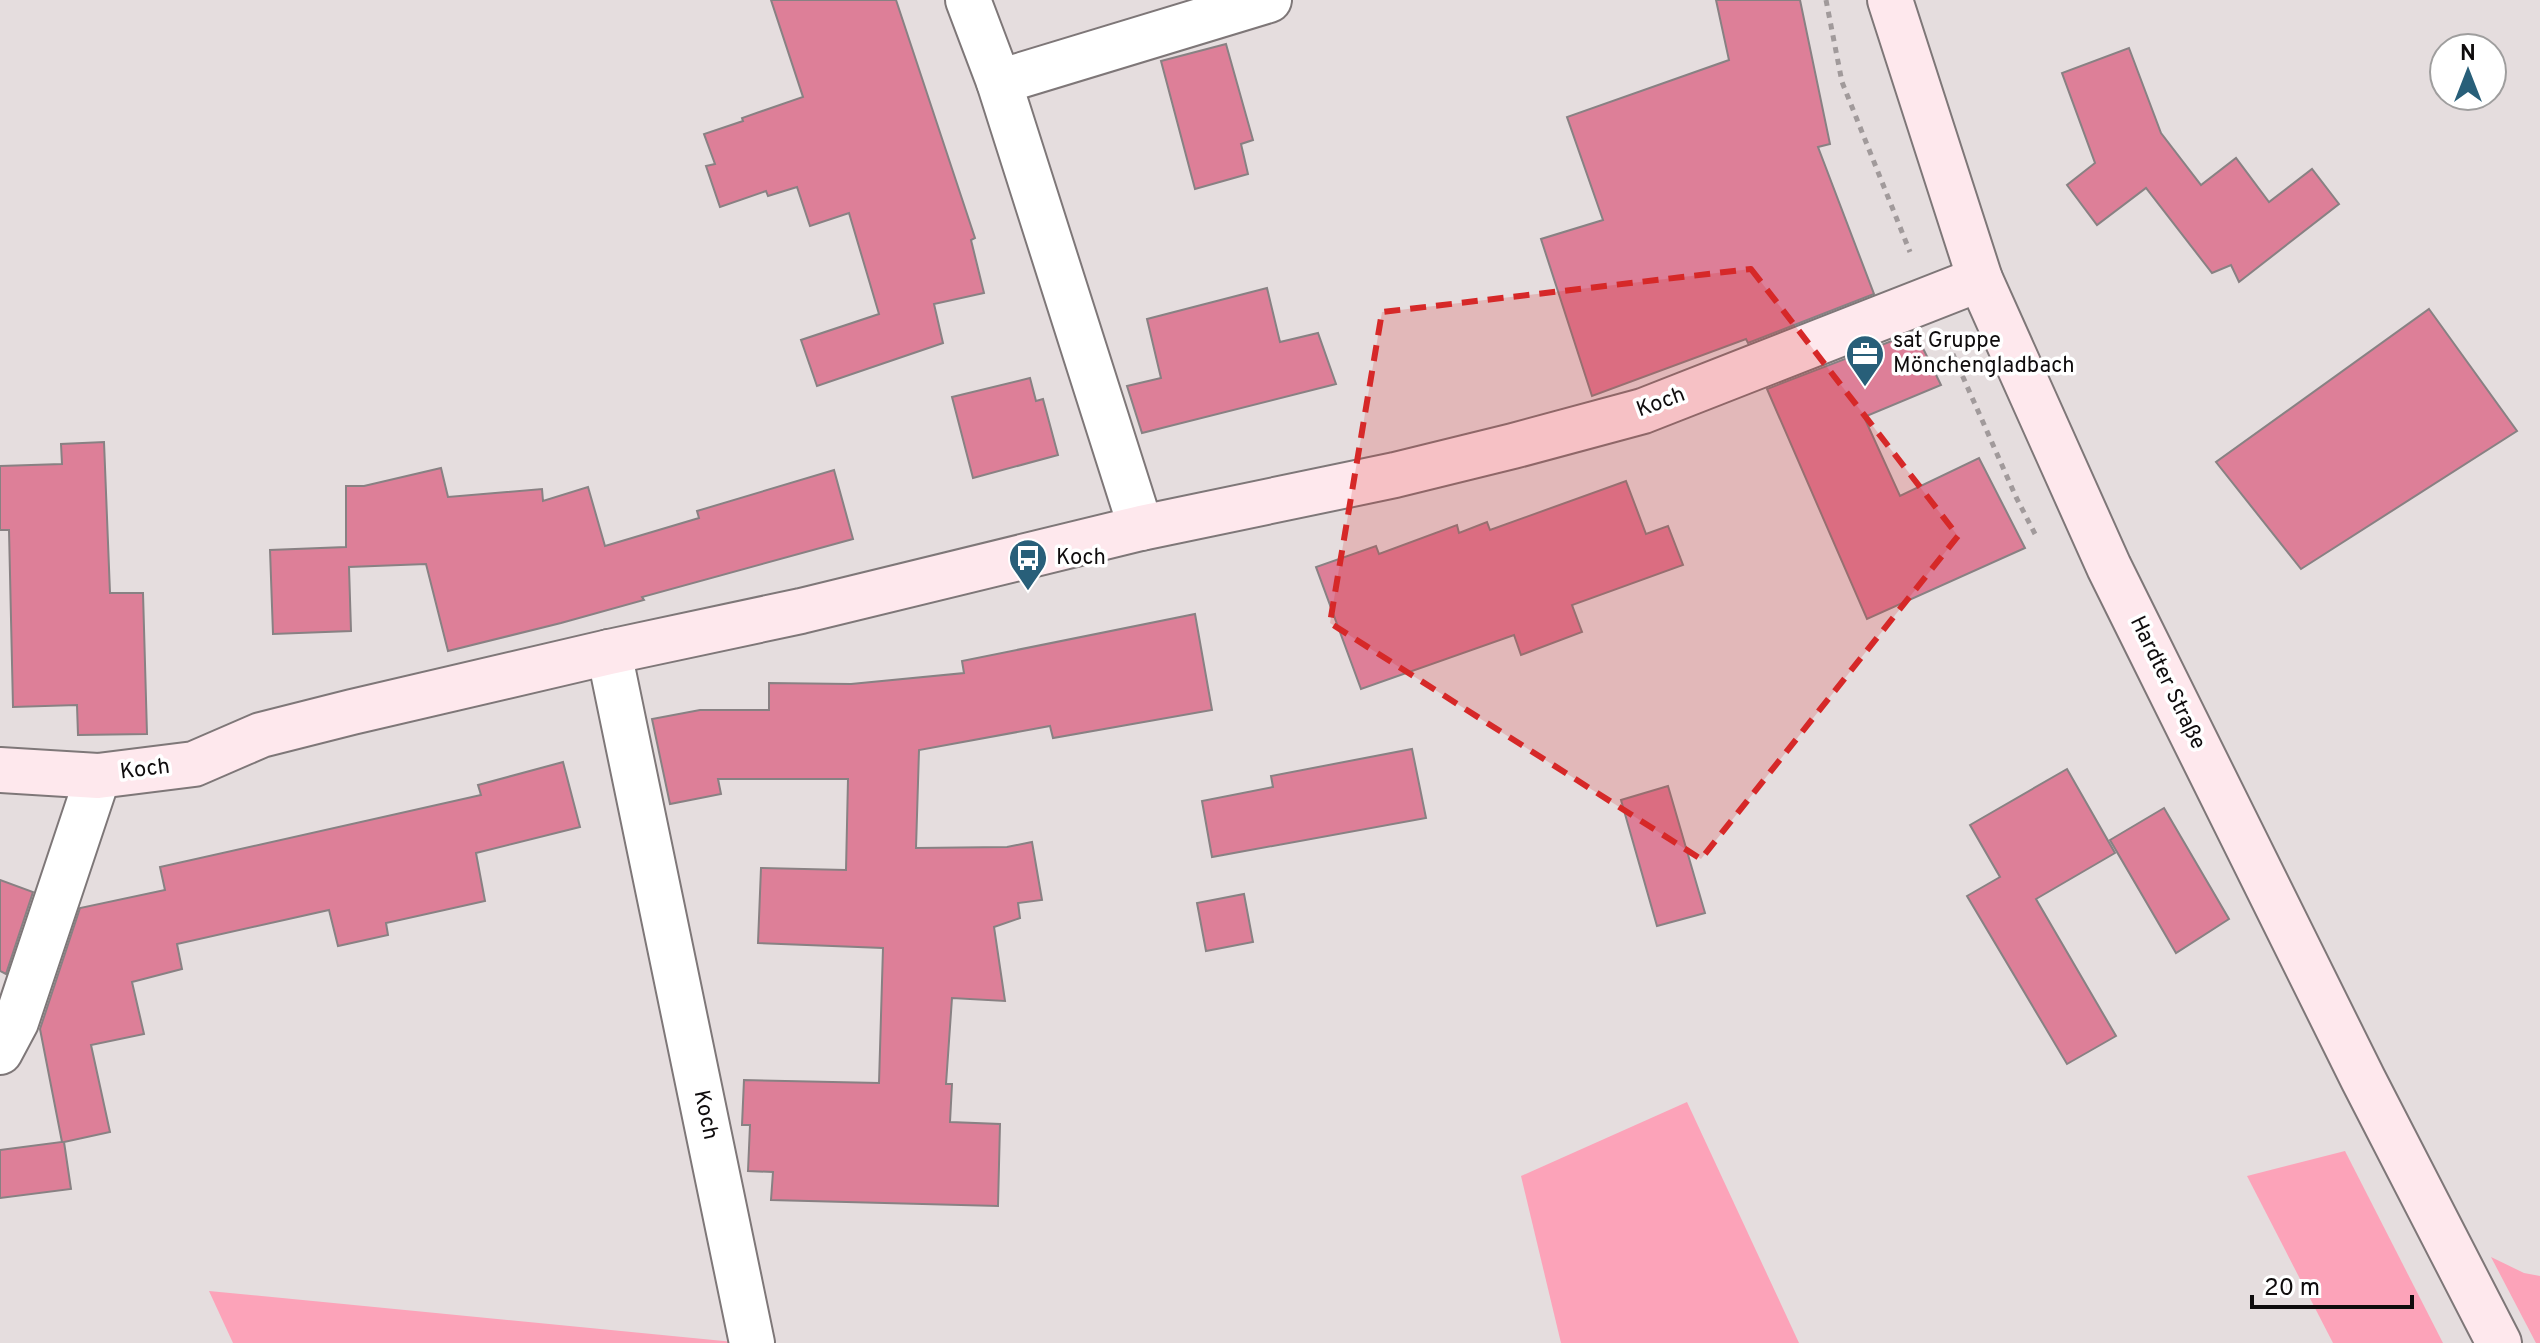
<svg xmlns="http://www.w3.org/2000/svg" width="2540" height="1343" font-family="Overpass,sans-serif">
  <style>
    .green { fill: #fca3b9 }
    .building { fill: #dd7f98; stroke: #888183; stroke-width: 2 }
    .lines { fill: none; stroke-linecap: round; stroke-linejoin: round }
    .street-casing { stroke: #7e7778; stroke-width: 48 }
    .secondary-casing { stroke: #7e7778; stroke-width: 48 }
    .path { stroke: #a19a9b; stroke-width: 5; stroke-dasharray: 6 6; stroke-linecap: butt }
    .street { stroke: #fff; stroke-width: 44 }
    .secondary { stroke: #fee8ed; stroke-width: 44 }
    .marked { fill: #d62828; fill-opacity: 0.2; stroke: #d62828; stroke-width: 6; stroke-dasharray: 16 10; stroke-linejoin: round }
    .labels { text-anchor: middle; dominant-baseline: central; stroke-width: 7; stroke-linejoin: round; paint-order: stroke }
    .poi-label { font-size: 22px; fill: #0f0c0d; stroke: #fff; text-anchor: start }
    .street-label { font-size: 22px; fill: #0f0c0d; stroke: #fff }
  </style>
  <rect width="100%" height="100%" fill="#e5ddde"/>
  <g class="green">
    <path d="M 1687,1102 L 1799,1343 L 1561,1343 L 1521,1176 Z"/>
    <path d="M 2345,1151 L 2443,1343 L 2333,1343 L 2247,1176 Z"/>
    <path d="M 2491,1257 L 2524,1273 L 2540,1276 L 2540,1343 L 2536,1343 Z"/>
    <path d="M 209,1291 L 734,1342 L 735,1343 L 233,1343 Z"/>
  </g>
  <g class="building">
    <path d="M 771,0 L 896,0 L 975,238 L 971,240 L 984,293 L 934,304 L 943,343 L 817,386 L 801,340 L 879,314 L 849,213 L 810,226 L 797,187 L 768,196 L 766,191 L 720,207 L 706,166 L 715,164 L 704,134 L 743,121 L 742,118 L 803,97 Z"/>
    <path d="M 1716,0 L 1800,0 L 1830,144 L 1818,147 L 1874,294 L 1748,343 L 1746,339 L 1592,396 L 1541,239 L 1603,220 L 1567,117 L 1729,60 Z"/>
    <path d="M 1226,44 L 1253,140 L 1241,144 L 1248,174 L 1195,189 L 1161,61 Z"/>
    <path d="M 2129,48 L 2161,133 L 2201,185 L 2236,158 L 2269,202 L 2312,169 L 2339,204 L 2239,282 L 2231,265 L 2212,273 L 2146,188 L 2097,225 L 2067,185 L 2095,163 L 2062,73 Z"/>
    <path d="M 1267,288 L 1280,342 L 1318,333 L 1336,384 L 1142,433 L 1127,386 L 1161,378 L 1147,319 Z"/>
    <path d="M 2429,309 L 2517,431 L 2301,569 L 2216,462 Z"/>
    <path d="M 1915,332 L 1941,385 L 1864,417 L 1900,496 L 1979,458 L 2025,548 L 1867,619 L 1767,389 Z"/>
    <path d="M 1030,378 L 1036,401 L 1043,399 L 1058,455 L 973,478 L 952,397 Z"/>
    <path d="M 104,442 L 110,593 L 143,593 L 147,734 L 78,735 L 77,705 L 13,707 L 9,530 L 0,530 L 0,466 L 62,464 L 61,444 Z"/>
    <path d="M 441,468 L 448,497 L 542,489 L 543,501 L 588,487 L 605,546 L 699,518 L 697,511 L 834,470 L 853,539 L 642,597 L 644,600 L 561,623 L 448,651 L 426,564 L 349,567 L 351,631 L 273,634 L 270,550 L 346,547 L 346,486 L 364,486 Z"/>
    <path d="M 1626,481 L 1646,534 L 1668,526 L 1683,565 L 1572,605 L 1582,632 L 1534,650 L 1521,655 L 1514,635 L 1361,689 L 1316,567 L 1376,546 L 1379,554 L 1457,525 L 1459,533 L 1487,522 L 1490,530 Z"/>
    <path d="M 1195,614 L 1212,710 L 1053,738 L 1050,726 L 919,750 L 916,848 L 1007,847 L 1032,842 L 1042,900 L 1018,903 L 1020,918 L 994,927 L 1005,1001 L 952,998 L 946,1084 L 952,1084 L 950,1122 L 1000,1124 L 998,1206 L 771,1200 L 773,1172 L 748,1171 L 750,1125 L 742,1125 L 744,1080 L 879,1083 L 883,948 L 758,943 L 761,868 L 846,870 L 848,779 L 718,779 L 721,794 L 670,804 L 652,719 L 700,710 L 769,710 L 769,683 L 851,684 L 964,673 L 962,661 Z"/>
    <path d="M 1412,749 L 1426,818 L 1212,857 L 1202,801 L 1273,787 L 1271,776 Z"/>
    <path d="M 563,762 L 580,827 L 476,853 L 485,901 L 386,923 L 388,935 L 338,946 L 329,910 L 177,944 L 182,969 L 132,982 L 144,1034 L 91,1045 L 110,1132 L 64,1142 L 71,1189 L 0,1198 L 0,1150 L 62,1142 L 40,1029 L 80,908 L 165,890 L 160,867 L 481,795 L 478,785 Z"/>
    <path d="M 2067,769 L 2115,853 L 2036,899 L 2116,1036 L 2067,1064 L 1967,896 L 2000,877 L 1970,825 Z"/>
    <path d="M 1668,786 L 1705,913 L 1657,926 L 1621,800 Z"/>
    <path d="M 2164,808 L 2229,919 L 2176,953 L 2110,840 Z"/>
    <path d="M 0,880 L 33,892 L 6,974 L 0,971 Z"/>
    <path d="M 1244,894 L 1253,942 L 1206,951 L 1197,903 Z"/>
  </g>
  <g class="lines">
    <defs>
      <g id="street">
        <path d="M 968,0 L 999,82 L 1141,528"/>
        <path d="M 999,82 L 1269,0"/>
        <path d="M 609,652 L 752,1343"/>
        <path d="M 0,1052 L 16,1022 L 98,776"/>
      </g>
      <g id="secondary">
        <path d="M 1890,0 L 1980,279 L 2109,567 L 2363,1079 L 2499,1343"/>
        <path d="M 0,770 L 98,776 L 194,764 L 261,735 L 352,712 L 609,652 L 801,611 L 1141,528 L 1395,475 L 1513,446 L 1643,411 L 1980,279"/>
      </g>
    </defs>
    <use href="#street" class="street-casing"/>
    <use href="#secondary" class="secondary-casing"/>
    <g class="path">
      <path d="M 1826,0 L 1842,82 L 1910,252"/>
      <path d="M 1948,343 L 2016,497 L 2035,534"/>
    </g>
    <use href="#street" class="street"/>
    <use href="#secondary" class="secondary"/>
  </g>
  <path class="marked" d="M 1751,269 L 1958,536 L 1701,859 L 1330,623 L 1382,312 Z"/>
  <defs>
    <symbol id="office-pin" viewBox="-11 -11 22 30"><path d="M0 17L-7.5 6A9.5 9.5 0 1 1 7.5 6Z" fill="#285f79" stroke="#fff"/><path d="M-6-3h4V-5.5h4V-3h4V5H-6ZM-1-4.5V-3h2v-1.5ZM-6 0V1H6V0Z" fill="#fff"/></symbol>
    <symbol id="bus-pin" viewBox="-11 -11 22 30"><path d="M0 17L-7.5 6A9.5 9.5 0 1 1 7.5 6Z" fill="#285f79" stroke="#fff"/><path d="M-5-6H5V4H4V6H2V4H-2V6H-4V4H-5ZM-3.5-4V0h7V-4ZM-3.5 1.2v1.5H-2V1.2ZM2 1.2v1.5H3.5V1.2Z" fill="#fff"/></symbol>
  </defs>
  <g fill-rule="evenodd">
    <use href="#office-pin" x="1843" y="332" width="44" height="60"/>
    <use href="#bus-pin" x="1006" y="536" width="44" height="60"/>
  </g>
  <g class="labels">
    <g class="poi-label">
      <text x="1893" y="341">sat Gruppe<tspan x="1893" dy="25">Mönchengladbach</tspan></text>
      <text x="1056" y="558">Koch</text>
    </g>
    <g class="street-label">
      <text transform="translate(1661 403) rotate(-20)">Koch</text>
      <text transform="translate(2167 683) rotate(64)">Hardter Straße</text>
      <text transform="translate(145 770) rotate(-7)">Koch</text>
      <text transform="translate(705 1115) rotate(78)">Koch</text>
    </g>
  </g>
  <g transform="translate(2468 72)"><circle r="38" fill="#ffffff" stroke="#9f9e9e" stroke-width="2"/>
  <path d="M0-6L14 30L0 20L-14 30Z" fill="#285f79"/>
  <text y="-12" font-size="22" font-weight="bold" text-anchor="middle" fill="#0f0c0d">N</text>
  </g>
  <path d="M2252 1295v12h160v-12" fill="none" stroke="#0f0c0d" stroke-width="4"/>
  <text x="2264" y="1295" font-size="24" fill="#0f0c0d" stroke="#ffffff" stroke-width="6" paint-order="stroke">20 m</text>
</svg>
